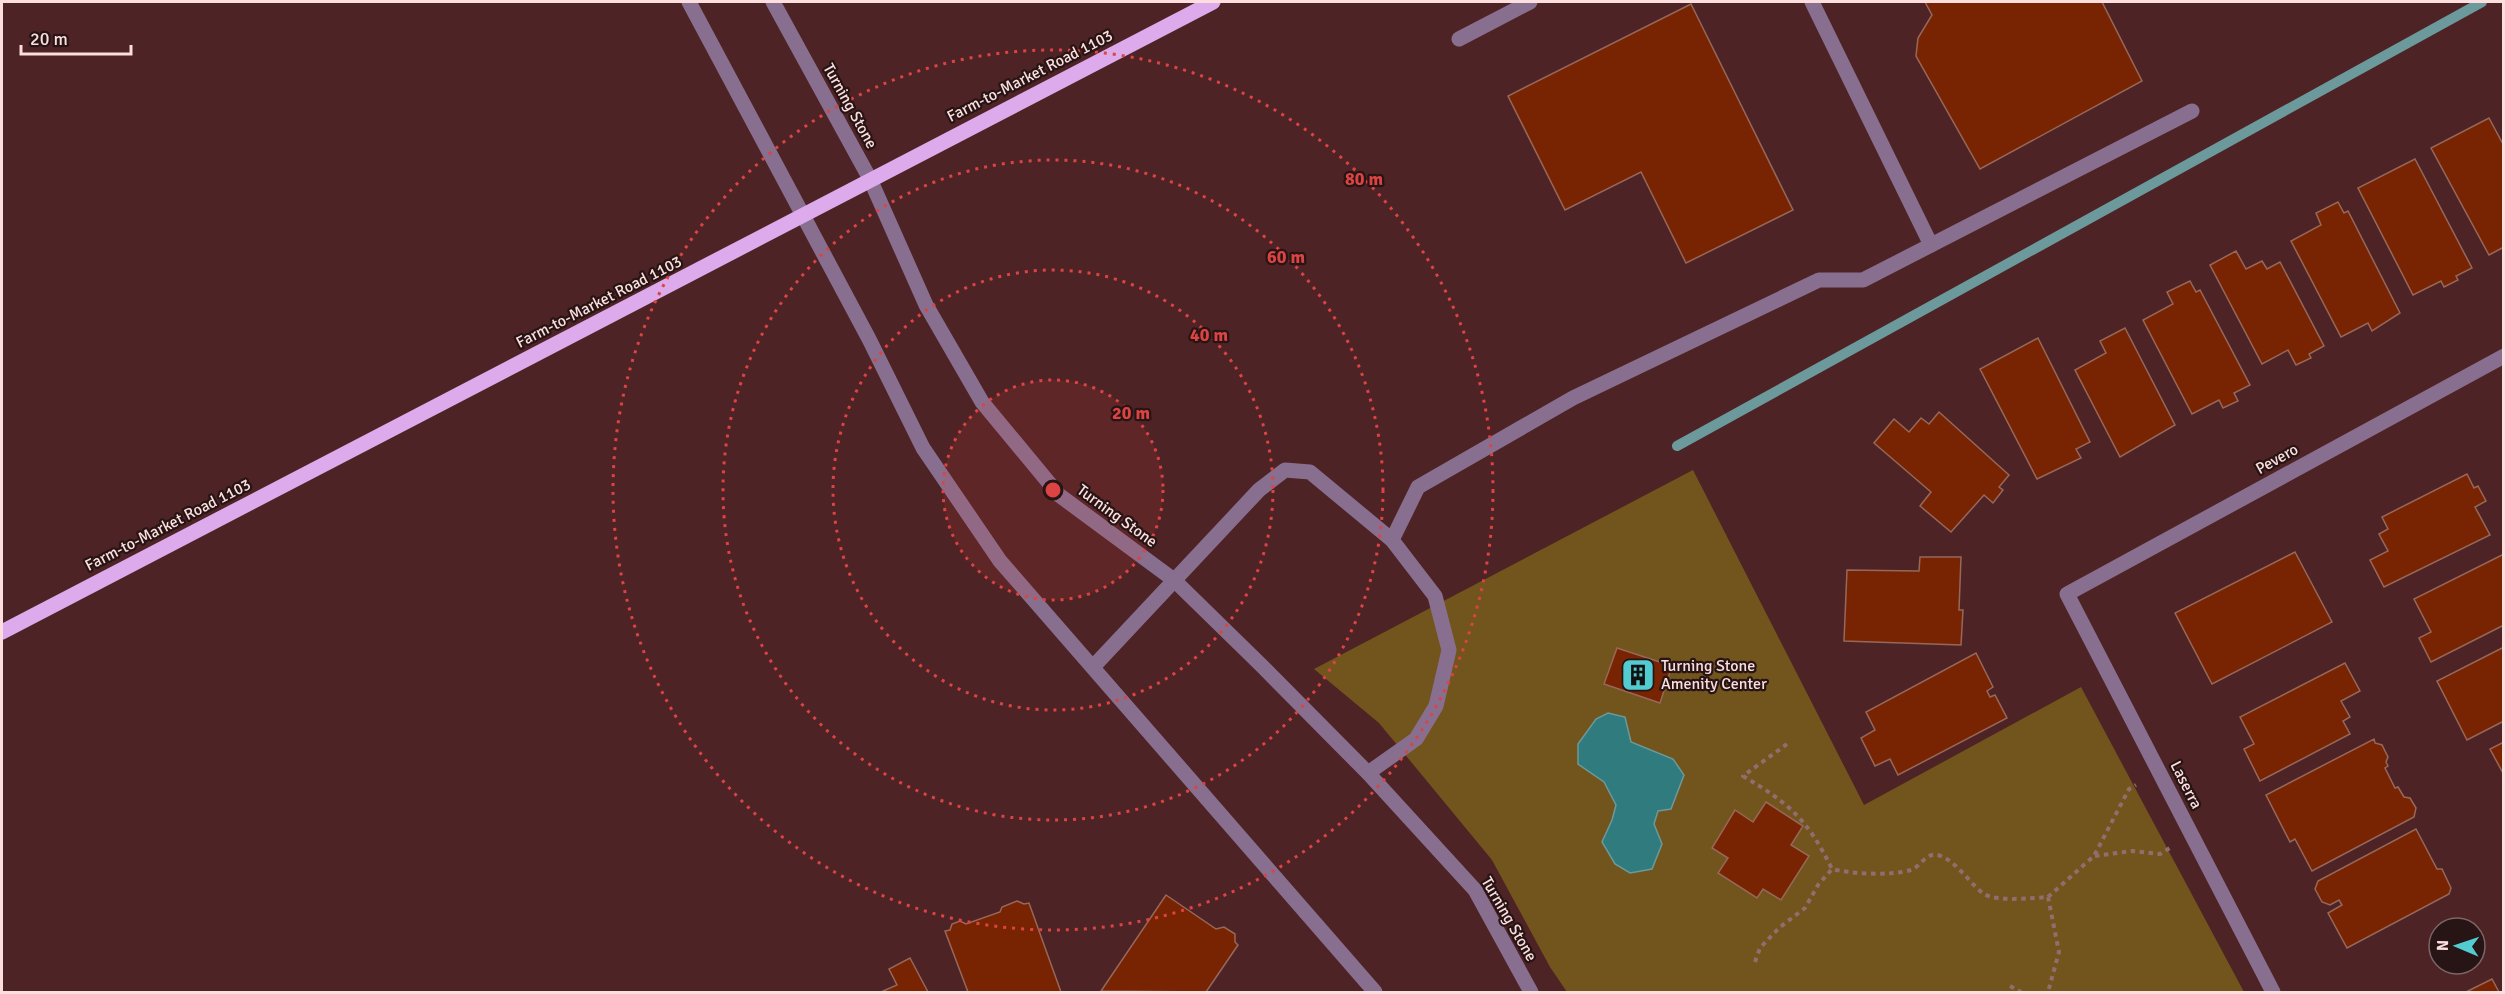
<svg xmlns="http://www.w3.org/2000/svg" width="2505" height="994" font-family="Signika,sans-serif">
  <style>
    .green { fill: #72541d }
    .water { fill: #2f7b7e; stroke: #6c999b; stroke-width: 1.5 }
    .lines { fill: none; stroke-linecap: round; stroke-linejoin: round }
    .stream { stroke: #6c999b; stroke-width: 10 }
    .building { fill: #782403; stroke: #97685a; stroke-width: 1.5 }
    .path { stroke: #936d6e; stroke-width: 4; stroke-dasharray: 4.5 4.5; stroke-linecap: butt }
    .minor { stroke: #886f8f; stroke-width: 15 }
    .major { stroke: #ddabec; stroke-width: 15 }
    .ring { fill: none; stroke: #dc4343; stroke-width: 3; stroke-dasharray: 3 6 }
    .labels { text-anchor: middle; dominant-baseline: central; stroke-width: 4.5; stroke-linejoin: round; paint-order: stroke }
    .street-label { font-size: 16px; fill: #fcdede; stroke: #271414 }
    .poi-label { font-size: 16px; fill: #fcdede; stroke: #271414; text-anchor: start }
    .centre { fill: #dc4343; stroke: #271414; stroke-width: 3 }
    .ring-label { font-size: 18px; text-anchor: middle; font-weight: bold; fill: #dc4343; stroke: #271414; stroke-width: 4.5; stroke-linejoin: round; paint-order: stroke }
  </style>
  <rect width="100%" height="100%" fill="#4e2325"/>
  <path class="green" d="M 1693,470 L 1864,805 L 2081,687 L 2244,992 L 1567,992 L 1550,967 L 1492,860 L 1379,723 L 1314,669 Z"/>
  <path class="water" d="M 1608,713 L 1625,717 L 1631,742 L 1673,759 L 1684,775 L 1671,809 L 1658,811 L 1654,824 L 1662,844 L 1652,869 L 1630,873 L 1615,864 L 1602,842 L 1612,820 L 1616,805 L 1604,782 L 1578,764 L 1578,744 L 1596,719 Z"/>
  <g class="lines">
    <path class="stream" d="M 1677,446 L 2482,2"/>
  </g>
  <g class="building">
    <path d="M 1925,2 L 2102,2 L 2142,81 L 1980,169 L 1916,56 L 1918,38 L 1932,15 Z"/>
    <path d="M 1691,4 L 1793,210 L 1686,263 L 1641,172 L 1565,210 L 1508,96 Z"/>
    <path d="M 2489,118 L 2504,146 L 2504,247 L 2489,255 L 2431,148 Z"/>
    <path d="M 2415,159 L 2472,268 L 2456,276 L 2458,280 L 2444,287 L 2441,281 L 2413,295 L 2358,188 Z"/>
    <path d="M 2338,202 L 2344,213 L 2348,211 L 2400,313 L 2372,331 L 2368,323 L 2341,337 L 2291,241 L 2321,225 L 2316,213 Z"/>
    <path d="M 2236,251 L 2246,269 L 2262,261 L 2267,269 L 2280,262 L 2324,346 L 2309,354 L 2311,358 L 2296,365 L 2288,350 L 2262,364 L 2210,265 Z"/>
    <path d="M 2190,281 L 2196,292 L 2200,290 L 2250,385 L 2234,393 L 2238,401 L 2223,408 L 2219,400 L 2192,414 L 2143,320 L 2173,304 L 2167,292 Z"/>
    <path d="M 2125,328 L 2175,425 L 2120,457 L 2075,370 L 2106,353 L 2100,341 Z"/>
    <path d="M 2038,338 L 2090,442 L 2076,449 L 2081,458 L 2037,479 L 1980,369 Z"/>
    <path d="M 1939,412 L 2009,475 L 1999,487 L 2003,490 L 1993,503 L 1984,495 L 1951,532 L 1920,506 L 1931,492 L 1874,443 L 1894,419 L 1909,432 L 1921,418 L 1929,424 Z"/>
    <path d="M 2467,474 L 2474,488 L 2478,486 L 2486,501 L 2475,507 L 2490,535 L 2384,587 L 2370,560 L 2388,551 L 2379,534 L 2388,529 L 2382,517 Z"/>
    <path d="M 2295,552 L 2332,622 L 2212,684 L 2175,613 Z"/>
    <path d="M 2504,554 L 2504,625 L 2431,662 L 2419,638 L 2431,632 L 2414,599 Z"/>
    <path d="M 1920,557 L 1961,557 L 1959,610 L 1963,610 L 1961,645 L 1844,641 L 1847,570 L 1919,571 Z"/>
    <path d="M 2504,647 L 2504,721 L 2467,740 L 2437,681 Z"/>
    <path d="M 1617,648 L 1672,666 L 1660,703 L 1604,684 Z"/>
    <path d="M 1976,653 L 1993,687 L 1987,691 L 1990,697 L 1995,695 L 2007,718 L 1898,775 L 1890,759 L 1875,766 L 1861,738 L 1875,730 L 1866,712 Z"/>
    <path d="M 2345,663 L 2360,691 L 2341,701 L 2350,717 L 2343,721 L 2350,734 L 2260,781 L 2244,749 L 2254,744 L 2240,717 Z"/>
    <path d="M 2374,739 L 2375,743 L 2382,745 L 2388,757 L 2386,762 L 2388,766 L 2385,768 L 2395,788 L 2398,787 L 2404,797 L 2410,798 L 2416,808 L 2414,817 L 2312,871 L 2295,839 L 2290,842 L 2266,795 Z"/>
    <path d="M 2504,742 L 2504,775 L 2490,749 Z"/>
    <path d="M 1766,802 L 1803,826 L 1791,845 L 1809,856 L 1781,900 L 1763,889 L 1757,898 L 1718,873 L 1728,858 L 1712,848 L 1735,810 L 1753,822 Z"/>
    <path d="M 2416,829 L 2437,869 L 2442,869 L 2451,888 L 2449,894 L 2347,948 L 2328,913 L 2342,905 L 2339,900 L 2330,905 L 2322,902 L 2315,889 L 2318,881 Z"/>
    <path d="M 1166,895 L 1216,929 L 1224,927 L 1235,934 L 1235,942 L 1238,945 L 1206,992 L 1101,991 Z"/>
    <path d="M 1017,901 L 1024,904 L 1029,903 L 1061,992 L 968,992 L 945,931 L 950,930 L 952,924 L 960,921 L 966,924 L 1000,912 L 1002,907 Z"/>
    <path d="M 910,958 L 928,992 L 881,992 L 897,985 L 889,969 Z"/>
    <path d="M 2492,979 L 2499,992 L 2466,992 Z"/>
  </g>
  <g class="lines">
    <g class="path">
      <path d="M 1787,744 L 1743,776 C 1790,804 1808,820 1832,869 C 1851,874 1892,876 1911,870 C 1920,867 1926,852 1938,855 C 1957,861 1968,882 1984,894 C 1996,902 2033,898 2048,897 L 2059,952 L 2048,992"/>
      <path d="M 2095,856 L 2132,851 L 2160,854 L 2170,848"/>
      <path d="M 2048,897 L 2094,856 L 2129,789 L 2136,785"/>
      <path d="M 1755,962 L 1760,948 L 1779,928 L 1805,908 L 1818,885 L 1832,869"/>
      <path d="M 2010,986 L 2021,992"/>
    </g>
    <g class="minor">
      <path d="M 689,2 L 869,339 L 923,448 L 1000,561 L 1375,992"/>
      <path d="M 773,2 L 870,179 L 926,305 L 982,402 L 1059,495 L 1174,580 L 1262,666 L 1368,773 L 1475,890 L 1531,992"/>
      <path d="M 1812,2 L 1931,245"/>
      <path d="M 1459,39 L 1530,2"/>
      <path d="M 1392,540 L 1418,487 L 1573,398 L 1819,280 L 1863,280 L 2192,111"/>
      <path d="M 1093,667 L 1259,490 L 1285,470 L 1310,472 L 1392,540 L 1435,596 L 1449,650 L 1436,706 L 1416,739 L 1368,773"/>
      <path d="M 2273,992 L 2067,594 L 2504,356"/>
    </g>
    <path class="major" d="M 2,632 L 1213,2"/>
  </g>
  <circle cx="1053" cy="490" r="110" fill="#dc4343" fill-opacity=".12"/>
  <g class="ring">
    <circle cx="1053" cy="490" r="110"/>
    <circle cx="1053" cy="490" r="220"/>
    <circle cx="1053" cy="490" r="330"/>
    <circle cx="1053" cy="490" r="440"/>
  </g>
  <defs>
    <symbol id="building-square" viewBox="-11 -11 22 22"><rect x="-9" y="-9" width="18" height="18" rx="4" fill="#52ccd1" stroke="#271414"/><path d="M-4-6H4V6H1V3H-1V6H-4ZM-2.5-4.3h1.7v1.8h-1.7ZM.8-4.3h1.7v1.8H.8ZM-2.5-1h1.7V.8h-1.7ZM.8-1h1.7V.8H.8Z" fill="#111"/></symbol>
  </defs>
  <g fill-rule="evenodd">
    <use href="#building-square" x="1619" y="656" width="38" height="38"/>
  </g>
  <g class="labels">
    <g class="street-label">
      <text transform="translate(1030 76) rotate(-27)">Farm-to-Market Road 1103</text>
      <text transform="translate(850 106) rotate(61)">Turning Stone</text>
      <text transform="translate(599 302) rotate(-27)">Farm-to-Market Road 1103</text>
      <text transform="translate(2277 459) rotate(-29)">Pevero</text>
      <text transform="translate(1117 516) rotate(36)">Turning Stone</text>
      <text transform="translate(168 525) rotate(-27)">Farm-to-Market Road 1103</text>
      <text transform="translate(2186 785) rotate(63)">Laserra</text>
      <text transform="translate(1509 919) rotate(60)">Turning Stone</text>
    </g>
    <g class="poi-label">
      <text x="1661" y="666">Turning Stone<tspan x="1661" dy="18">Amenity Center</tspan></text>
    </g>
  </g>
  <circle cx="1053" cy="490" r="9" class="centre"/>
  <g class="ring-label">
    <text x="1364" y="185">80 m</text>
    <text x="1286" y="263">60 m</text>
    <text x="1209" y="341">40 m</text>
    <text x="1131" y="419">20 m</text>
  </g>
  <rect width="2505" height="994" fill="none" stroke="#fcdede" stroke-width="6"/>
  <g transform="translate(2457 946) rotate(272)"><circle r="28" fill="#271414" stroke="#7c6565" stroke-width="1.5"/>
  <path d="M0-4.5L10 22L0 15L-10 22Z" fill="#52ccd1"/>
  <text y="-9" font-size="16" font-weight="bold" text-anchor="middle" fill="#fcdede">N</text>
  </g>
  <path d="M21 45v9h110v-9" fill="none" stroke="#fcdede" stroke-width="3"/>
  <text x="30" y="45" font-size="18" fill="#fcdede" stroke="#271414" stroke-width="4.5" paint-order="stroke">20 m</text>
</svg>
